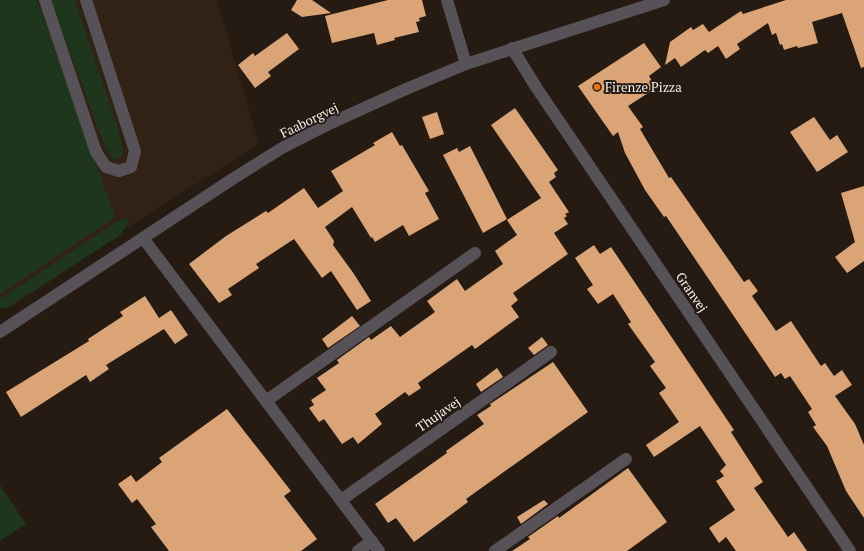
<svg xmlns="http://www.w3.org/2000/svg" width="864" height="551" font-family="'PT Serif',serif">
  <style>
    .built { fill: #322216 }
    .green { fill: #1e371c }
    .building { fill: #daa477 }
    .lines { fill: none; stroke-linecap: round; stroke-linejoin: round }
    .minor { stroke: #565258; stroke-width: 12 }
    .food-dot { fill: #e8710a; stroke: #251b12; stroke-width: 1.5 }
    .labels { text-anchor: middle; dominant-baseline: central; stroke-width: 4; stroke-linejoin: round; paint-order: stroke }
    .poi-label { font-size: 13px; fill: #f8f1eb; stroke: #251b12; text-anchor: start }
    .street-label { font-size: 13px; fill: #f8f1eb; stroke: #251b12 }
  </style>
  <rect width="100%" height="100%" fill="#251b12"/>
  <path class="built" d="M 0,0 L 217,0 L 259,144 L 0,308 Z"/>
  <g class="green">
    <path d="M 0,0 L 37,0 L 115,217 L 0,294 Z"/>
    <path d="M 51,0 L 75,0 L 119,131 L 124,155 L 113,160 L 102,139 Z"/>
    <path d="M 122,218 L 128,220 L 126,227 L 120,235 L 8,308 L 0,308 L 0,299 Z"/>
    <path d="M 0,485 L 26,524 L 0,541 Z"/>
  </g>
  <g class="building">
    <path d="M 297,0 L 312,0 L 331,13 L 302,17 L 291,10 Z"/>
    <path d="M 388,0 L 422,0 L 426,16 L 419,18 L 420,21 L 416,22 L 419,32 L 394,38 L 395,40 L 377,45 L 374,33 L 332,43 L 325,16 Z"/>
    <path d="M 786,0 L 864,0 L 864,67 L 861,68 L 842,13 L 812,22 L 818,43 L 798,48 L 797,46 L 784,50 L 782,44 L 780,45 L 776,33 L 772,35 L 768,23 L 737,44 L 740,49 L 726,59 L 718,46 L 708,53 L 705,50 L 681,67 L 675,58 L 665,65 L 670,42 L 691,27 L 693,30 L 703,24 L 709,32 L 741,11 L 743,14 Z"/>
    <path d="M 287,33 L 299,49 L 268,72 L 271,76 L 255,88 L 238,65 L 253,53 L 255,56 Z"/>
    <path d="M 644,43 L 661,67 L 649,76 L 656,88 L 628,106 L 643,127 L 640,129 L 669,178 L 671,177 L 744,282 L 749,279 L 758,291 L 752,296 L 776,331 L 791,321 L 821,366 L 825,363 L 834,376 L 842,370 L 852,385 L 835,396 L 855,424 L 864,445 L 864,518 L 846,491 L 827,446 L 813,427 L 816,425 L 808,412 L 812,409 L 790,376 L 785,379 L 781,373 L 775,377 L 666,216 L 664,217 L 645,190 L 625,153 L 618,132 L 613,136 L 578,86 Z"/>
    <path d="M 515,108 L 558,170 L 554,173 L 556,177 L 549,182 L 569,212 L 565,214 L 567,216 L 564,218 L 568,224 L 554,233 L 568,254 L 513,293 L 518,300 L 511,306 L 519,317 L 475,349 L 472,345 L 418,383 L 421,388 L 409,396 L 405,392 L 375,414 L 382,424 L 358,444 L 353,437 L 342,444 L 324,419 L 319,422 L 309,408 L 314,405 L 311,400 L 326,390 L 317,378 L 339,363 L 337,360 L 369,337 L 371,340 L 391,326 L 400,337 L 435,312 L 427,301 L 457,279 L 465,291 L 503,264 L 495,251 L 517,235 L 507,220 L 541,198 L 491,125 Z"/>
    <path d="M 437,112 L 444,134 L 430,139 L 422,117 Z"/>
    <path d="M 814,117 L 830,140 L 837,135 L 848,152 L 817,172 L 790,132 Z"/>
    <path d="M 392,132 L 400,146 L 402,145 L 429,191 L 425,193 L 439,219 L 409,236 L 403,225 L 375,242 L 372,237 L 371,238 L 352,207 L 325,227 L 334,241 L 333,245 L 354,274 L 371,301 L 357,310 L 331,271 L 322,278 L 294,239 L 256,264 L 259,268 L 228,289 L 232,295 L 219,303 L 189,264 L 226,236 L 266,211 L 268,213 L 304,188 L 318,208 L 343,191 L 331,171 L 375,145 L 373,143 Z"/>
    <path d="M 470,146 L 507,219 L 483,233 L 443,155 L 457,148 L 459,152 Z"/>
    <path d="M 864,186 L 864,261 L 847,273 L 835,257 L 855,242 L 841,193 Z"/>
    <path d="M 594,245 L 600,254 L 611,247 L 734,430 L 731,432 L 763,482 L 754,488 L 788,537 L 794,532 L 807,551 L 736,551 L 726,537 L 719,543 L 709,528 L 735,510 L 716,481 L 724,476 L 720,471 L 726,465 L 700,426 L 654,457 L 646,445 L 679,422 L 659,393 L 666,388 L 650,366 L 655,362 L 628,324 L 631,322 L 613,294 L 598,304 L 587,289 L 593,285 L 575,258 Z"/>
    <path d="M 145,296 L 159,318 L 171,310 L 188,335 L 175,344 L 164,329 L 106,365 L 109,369 L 90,382 L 86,375 L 21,417 L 6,392 L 89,341 L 88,339 L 123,316 L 120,312 Z"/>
    <path d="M 352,316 L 360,326 L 328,348 L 322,339 Z"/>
    <path d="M 542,337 L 548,345 L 534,355 L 528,348 Z"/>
    <path d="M 553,362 L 588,412 L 466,499 L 468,502 L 414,542 L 396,518 L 388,523 L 375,504 L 447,453 L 446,451 L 484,424 L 477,415 L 491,406 L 490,404 Z"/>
    <path d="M 497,368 L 503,377 L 481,392 L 476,384 Z"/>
    <path d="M 227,409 L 291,491 L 284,496 L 317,539 L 301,551 L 169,551 L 151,527 L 156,524 L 137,499 L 132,503 L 118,484 L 131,475 L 136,482 L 162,462 L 159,458 Z"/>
    <path d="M 628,468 L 667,522 L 627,551 L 512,551 L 530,539 L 528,537 L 558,516 L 559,518 Z"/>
    <path d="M 544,500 L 548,504 L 521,524 L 517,517 Z"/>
  </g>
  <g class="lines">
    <g class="minor">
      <path d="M 45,0 L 96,152 L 106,167 L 119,171 L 131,167 L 135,151 L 86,0"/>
      <path d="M 447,0 L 466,64"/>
      <path d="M 512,48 L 536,87 L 850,551"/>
      <path d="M 143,238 L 379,551"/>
      <path d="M 0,332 L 234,178 L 282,148 L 331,123 L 406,89 L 466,64 L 664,0"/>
      <path d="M 266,401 L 475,253"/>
      <path d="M 341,500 L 551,352"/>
      <path d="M 358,551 L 372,541"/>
      <path d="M 495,551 L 626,459"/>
    </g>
  </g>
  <circle class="food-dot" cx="597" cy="87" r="4"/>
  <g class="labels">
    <g class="poi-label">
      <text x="605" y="87">Firenze Pizza</text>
    </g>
    <g class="street-label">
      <text transform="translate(309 120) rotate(-26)">Faaborgvej</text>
      <text transform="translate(692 292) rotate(56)">Granvej</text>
      <text transform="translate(438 414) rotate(-35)">Thujavej</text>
    </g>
  </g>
</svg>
